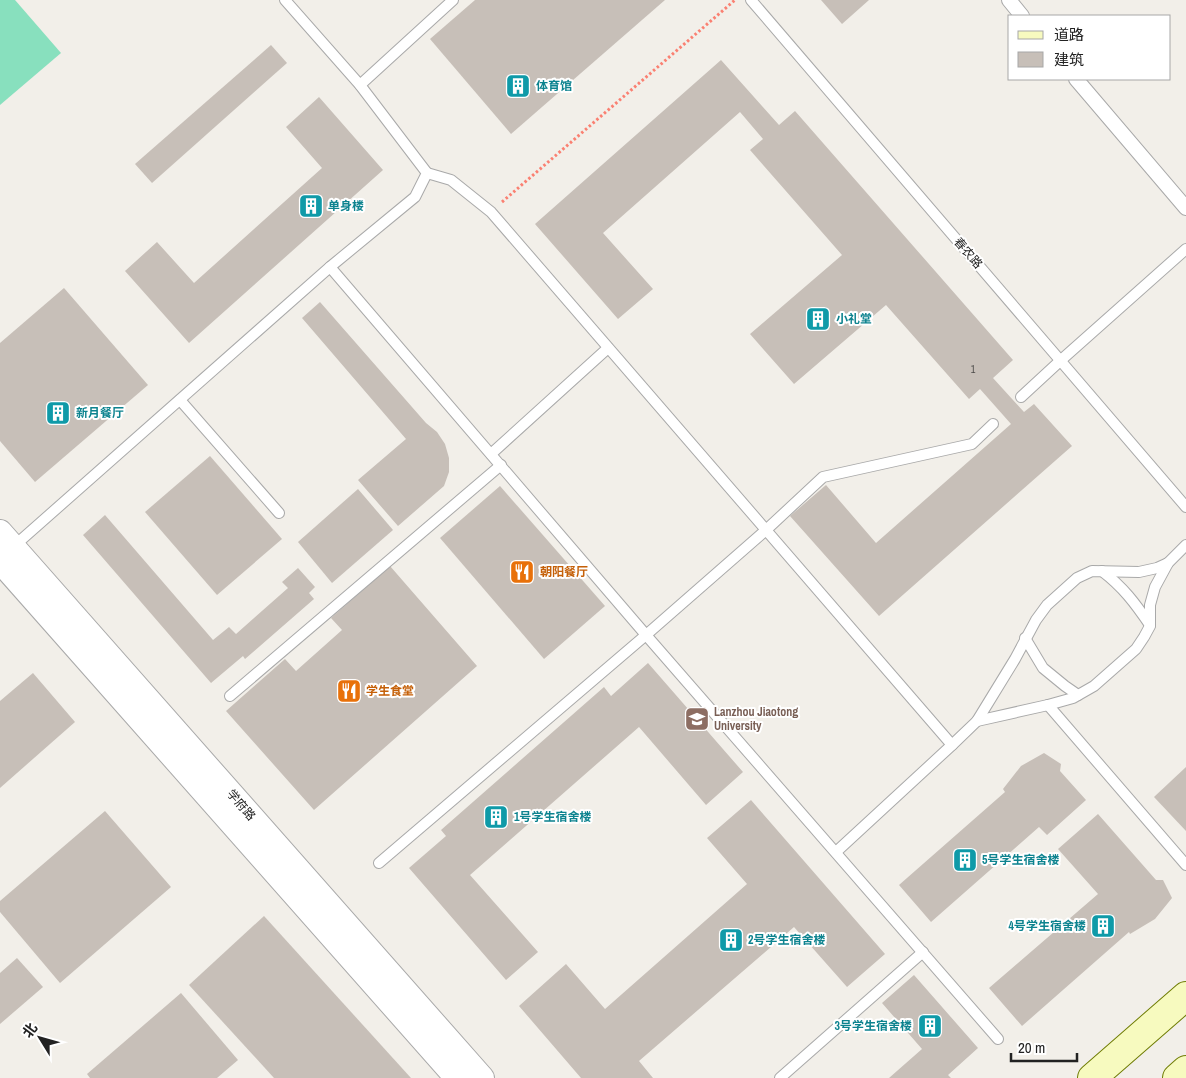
<svg xmlns="http://www.w3.org/2000/svg" width="1186" height="1078" font-family="'Archivo Narrow','Noto Sans SC',sans-serif">
  <style>
    .pitch { fill: #88e0be }
    .building { fill: #c7bfb8 }
    .lines { fill: none; stroke-linecap: round; stroke-linejoin: round }
    .service-casing { stroke: #a9a9a9; stroke-width: 12 }
    .pedestrian-casing { stroke: #a9a9a9; stroke-width: 16 }
    .tertiary-casing { stroke: #a9a9a9; stroke-width: 26 }
    .secondary-casing { stroke: #707d05; stroke-width: 30 }
    .path { stroke: #fa8072; stroke-width: 3; stroke-dasharray: 2.5 2.5; stroke-linecap: butt }
    .service { stroke: #fff; stroke-width: 10 }
    .pedestrian { stroke: #fff; stroke-width: 14 }
    .tertiary { stroke: #fff; stroke-width: 24 }
    .secondary { stroke: #f7fabf; stroke-width: 28 }
    .labels { text-anchor: middle; dominant-baseline: central; stroke-width: 4; stroke-linejoin: round; paint-order: stroke }
    .number-label { font-size: 10px; fill: #4b4948 }
    .culture-label { font-size: 12px; font-weight: bold; fill: #0d838f; stroke: #fff; text-anchor: start }
    .street-label { font-size: 12px; fill: #222; stroke: #fff }
    .food-label { font-size: 12px; font-weight: bold; fill: #c56008; stroke: #fff; text-anchor: start }
    .education-label { font-size: 12px; font-weight: bold; fill: #785e54; stroke: #fff; text-anchor: start }
  </style>
  <rect width="100%" height="100%" fill="#f2efe9"/>
  <path class="pitch" d="M 0,0 L 15,0 L 61,53 L 0,105 Z"/>
  <g class="building">
    <path d="M 475,0 L 665,0 L 511,134 L 430,39 Z"/>
    <path d="M 821,0 L 869,0 L 842,24 Z"/>
    <path d="M 271,45 L 287,63 L 152,183 L 135,164 Z"/>
    <path d="M 721,60 L 779,125 L 795,111 L 1013,360 L 993,378 L 1024,412 L 1034,404 L 1072,446 L 879,616 L 790,516 L 826,485 L 876,543 L 1011,424 L 980,389 L 969,399 L 886,305 L 794,384 L 750,334 L 842,255 L 750,150 L 763,139 L 740,112 L 603,233 L 653,289 L 618,319 L 535,224 Z"/>
    <path d="M 319,97 L 383,170 L 189,343 L 125,271 L 157,242 L 194,283 L 322,168 L 286,127 Z"/>
    <path d="M 64,288 L 148,385 L 35,482 L 0,441 L 0,343 Z"/>
    <path d="M 320,302 L 426,423 L 437,432 L 445,444 L 449,458 L 449,472 L 444,486 L 398,526 L 358,480 L 406,439 L 302,318 Z"/>
    <path d="M 210,456 L 282,539 L 217,595 L 145,512 Z"/>
    <path d="M 500,486 L 605,606 L 544,659 L 440,538 Z"/>
    <path d="M 358,489 L 393,530 L 332,583 L 298,542 Z"/>
    <path d="M 105,515 L 213,640 L 229,627 L 236,634 L 288,588 L 282,582 L 298,568 L 315,587 L 309,593 L 314,599 L 245,659 L 243,656 L 211,683 L 83,535 Z"/>
    <path d="M 390,566 L 477,666 L 314,810 L 226,711 L 285,659 L 296,671 L 342,630 L 331,618 Z"/>
    <path d="M 648,663 L 743,772 L 706,805 L 639,727 L 470,875 L 538,952 L 506,980 L 409,868 L 446,836 L 441,830 L 604,687 L 611,696 Z"/>
    <path d="M 33,673 L 75,722 L 0,788 L 0,701 Z"/>
    <path d="M 1044,753 L 1061,764 L 1060,771 L 1086,800 L 1047,835 L 1039,827 L 931,922 L 899,885 L 1005,792 L 1003,789 L 1021,766 Z"/>
    <path d="M 1186,767 L 1186,831 L 1154,797 Z"/>
    <path d="M 751,800 L 885,954 L 847,987 L 794,927 L 639,1061 L 653,1078 L 581,1078 L 519,1006 L 566,964 L 605,1009 L 747,884 L 707,838 Z"/>
    <path d="M 105,811 L 171,887 L 60,983 L 0,912 L 0,901 Z"/>
    <path d="M 1098,814 L 1156,880 L 1163,880 L 1172,898 L 1155,919 L 1130,934 L 1129,932 L 1022,1026 L 989,988 L 1098,894 L 1058,849 Z"/>
    <path d="M 264,916 L 411,1078 L 274,1078 L 189,985 Z"/>
    <path d="M 17,958 L 43,987 L 0,1024 L 0,973 Z"/>
    <path d="M 914,975 L 978,1048 L 948,1075 L 951,1078 L 889,1078 L 922,1049 L 882,1003 Z"/>
    <path d="M 181,993 L 238,1060 L 217,1078 L 90,1078 L 87,1074 Z"/>
  </g>
  <g class="lines">
    <defs>
      <g id="service">
        <path d="M 751,0 L 1186,507"/>
        <path d="M 360,85 L 453,0"/>
        <path d="M 427,173 L 451,180 L 491,212 L 952,745"/>
        <path d="M 330,267 L 646,635 L 998,1039"/>
        <path d="M 1021,397 L 1060,361 L 1186,249"/>
        <path d="M 180,400 L 279,513"/>
        <path d="M 491,454 L 608,348"/>
        <path d="M 13,547 L 330,267 L 415,197 L 427,173 L 360,85 L 285,0"/>
        <path d="M 1102,571 C 1123,587 1135,603 1150,625"/>
        <path d="M 1025,638 L 1043,668 L 1065,686 L 1078,695"/>
        <path d="M 230,696 L 501,465"/>
        <path d="M 1048,705 L 1186,865"/>
        <path d="M 977,721 L 1048,705 L 1073,698 L 1094,686 L 1136,649 L 1144,637 L 1150,626 L 1150,605 L 1155,587 L 1168,563 L 1186,545"/>
        <path d="M 836,852 L 952,745 L 977,721 L 1015,659 L 1036,620 L 1047,605 L 1077,578 L 1092,571 L 1139,572 L 1157,568 L 1168,563"/>
        <path d="M 379,863 L 646,635 L 766,530 L 823,477 L 972,444 L 993,424"/>
        <path d="M 780,1078 L 923,952"/>
      </g>
      <g id="pedestrian">
        <path d="M 1009,0 L 1022,16"/>
        <path d="M 1076,79 L 1186,208"/>
      </g>
      <g id="tertiary">
        <path d="M 0,532 L 482,1078"/>
        <path d="M 0,561 L 457,1078"/>
      </g>
      <g id="secondary">
        <path d="M 1092,1078 L 1186,996"/>
        <path d="M 1177,1078 L 1186,1070"/>
      </g>
    </defs>
    <use href="#service" class="service-casing"/>
    <use href="#pedestrian" class="pedestrian-casing"/>
    <use href="#tertiary" class="tertiary-casing"/>
    <use href="#secondary" class="secondary-casing"/>
    <path class="path" d="M 502,202 L 735,0"/>
    <use href="#service" class="service"/>
    <use href="#pedestrian" class="pedestrian"/>
    <use href="#tertiary" class="tertiary"/>
    <use href="#secondary" class="secondary"/>
  </g>
  <defs>
    <symbol id="building-square" viewBox="-11 -11 22 22"><rect x="-9" y="-9" width="18" height="18" rx="4" fill="#0f9aa8" stroke="#fff"/><path d="M-4-6H4V6H1V3H-1V6H-4ZM-2.5-4.3h1.7v1.8h-1.7ZM.8-4.3h1.7v1.8H.8ZM-2.5-1h1.7V.8h-1.7ZM.8-1h1.7V.8H.8Z" fill="#fff"/></symbol>
    <symbol id="restaurant-square" viewBox="-11 -11 22 22"><rect x="-9" y="-9" width="18" height="18" rx="4" fill="#e8710a" stroke="#fff"/><path d="M-5-6h1v4h1v-4h1v4h1v-4h1v5L-1.5 .5V6h-2V.5L-5-1ZM5-6V6H3V1.5H1.5Q1.5-4 5-6Z" fill="#fff"/></symbol>
    <symbol id="university-square" viewBox="-11 -11 22 22"><rect x="-9" y="-9" width="18" height="18" rx="4" fill="#8d6e63" stroke="#fff"/><path d="M0-5L7-2L0 1L-7-2ZM-4 1L0 2.5L4 1V4Q0 6-4 4Z" fill="#fff"/></symbol>
  </defs>
  <g fill-rule="evenodd">
    <use href="#building-square" x="504" y="72" width="28" height="28"/>
    <use href="#building-square" x="297" y="192" width="28" height="28"/>
    <use href="#building-square" x="804" y="305" width="28" height="28"/>
    <use href="#building-square" x="44" y="399" width="28" height="28"/>
    <use href="#restaurant-square" x="508" y="558" width="28" height="28"/>
    <use href="#restaurant-square" x="335" y="677" width="28" height="28"/>
    <use href="#university-square" x="683" y="705" width="28" height="28"/>
    <use href="#building-square" x="482" y="803" width="28" height="28"/>
    <use href="#building-square" x="951" y="846" width="28" height="28"/>
    <use href="#building-square" x="1089" y="912" width="28" height="28"/>
    <use href="#building-square" x="717" y="926" width="28" height="28"/>
    <use href="#building-square" x="916" y="1012" width="28" height="28"/>
  </g>
  <g class="labels">
    <g class="number-label">
      <text x="973" y="369">1</text>
    </g>
    <g class="culture-label">
      <text x="536" y="86">体育馆</text>
      <text x="328" y="206">单身楼</text>
      <text x="836" y="319">小礼堂</text>
      <text x="76" y="413">新月餐厅</text>
      <text x="514" y="817">1号学生宿舍楼</text>
      <text x="982" y="860">5号学生宿舍楼</text>
      <text x="1086" y="926" text-anchor="end">4号学生宿舍楼</text>
      <text x="748" y="940">2号学生宿舍楼</text>
      <text x="912" y="1026" text-anchor="end">3号学生宿舍楼</text>
    </g>
    <g class="street-label">
      <text transform="translate(968 253) rotate(49)">春农路</text>
      <text transform="translate(241 805) rotate(49)">学府路</text>
    </g>
    <g class="food-label">
      <text x="540" y="572">朝阳餐厅</text>
      <text x="366" y="691">学生食堂</text>
    </g>
    <g class="education-label">
      <text x="714" y="712">Lanzhou Jiaotong<tspan x="714" dy="14">University</tspan></text>
    </g>
  </g>
  <rect x="1008" y="15" width="162" height="65" fill="#ffffff" stroke="#a7a7a7"/>
  <rect x="1018" y="31" width="25" height="8" fill="#f7fabf" stroke="#a7a7a7"/>
  <text x="1054" y="40" font-size="15" fill="#222222">道路</text>
  <rect x="1018" y="52" width="25" height="15" fill="#c7bfb8" stroke="#a7a7a7"/>
  <text x="1054" y="65" font-size="15" fill="#222222">建筑</text>
  <g transform="translate(40 1038) rotate(307)" stroke="#ffffff" stroke-width="4" paint-order="stroke">
  <path d="M0-4L9 19L0 12L-9 19Z" fill="#222222"/>
  <text y="-8" font-size="14" font-weight="bold" text-anchor="middle" fill="#222222">北</text>
  </g>
  <path d="M1011 1053v8h66v-8" fill="none" stroke="#222222" stroke-width="2.5"/>
  <text x="1018" y="1053" font-size="15" fill="#222222" stroke="#ffffff" stroke-width="4" paint-order="stroke">20 m</text>
</svg>
